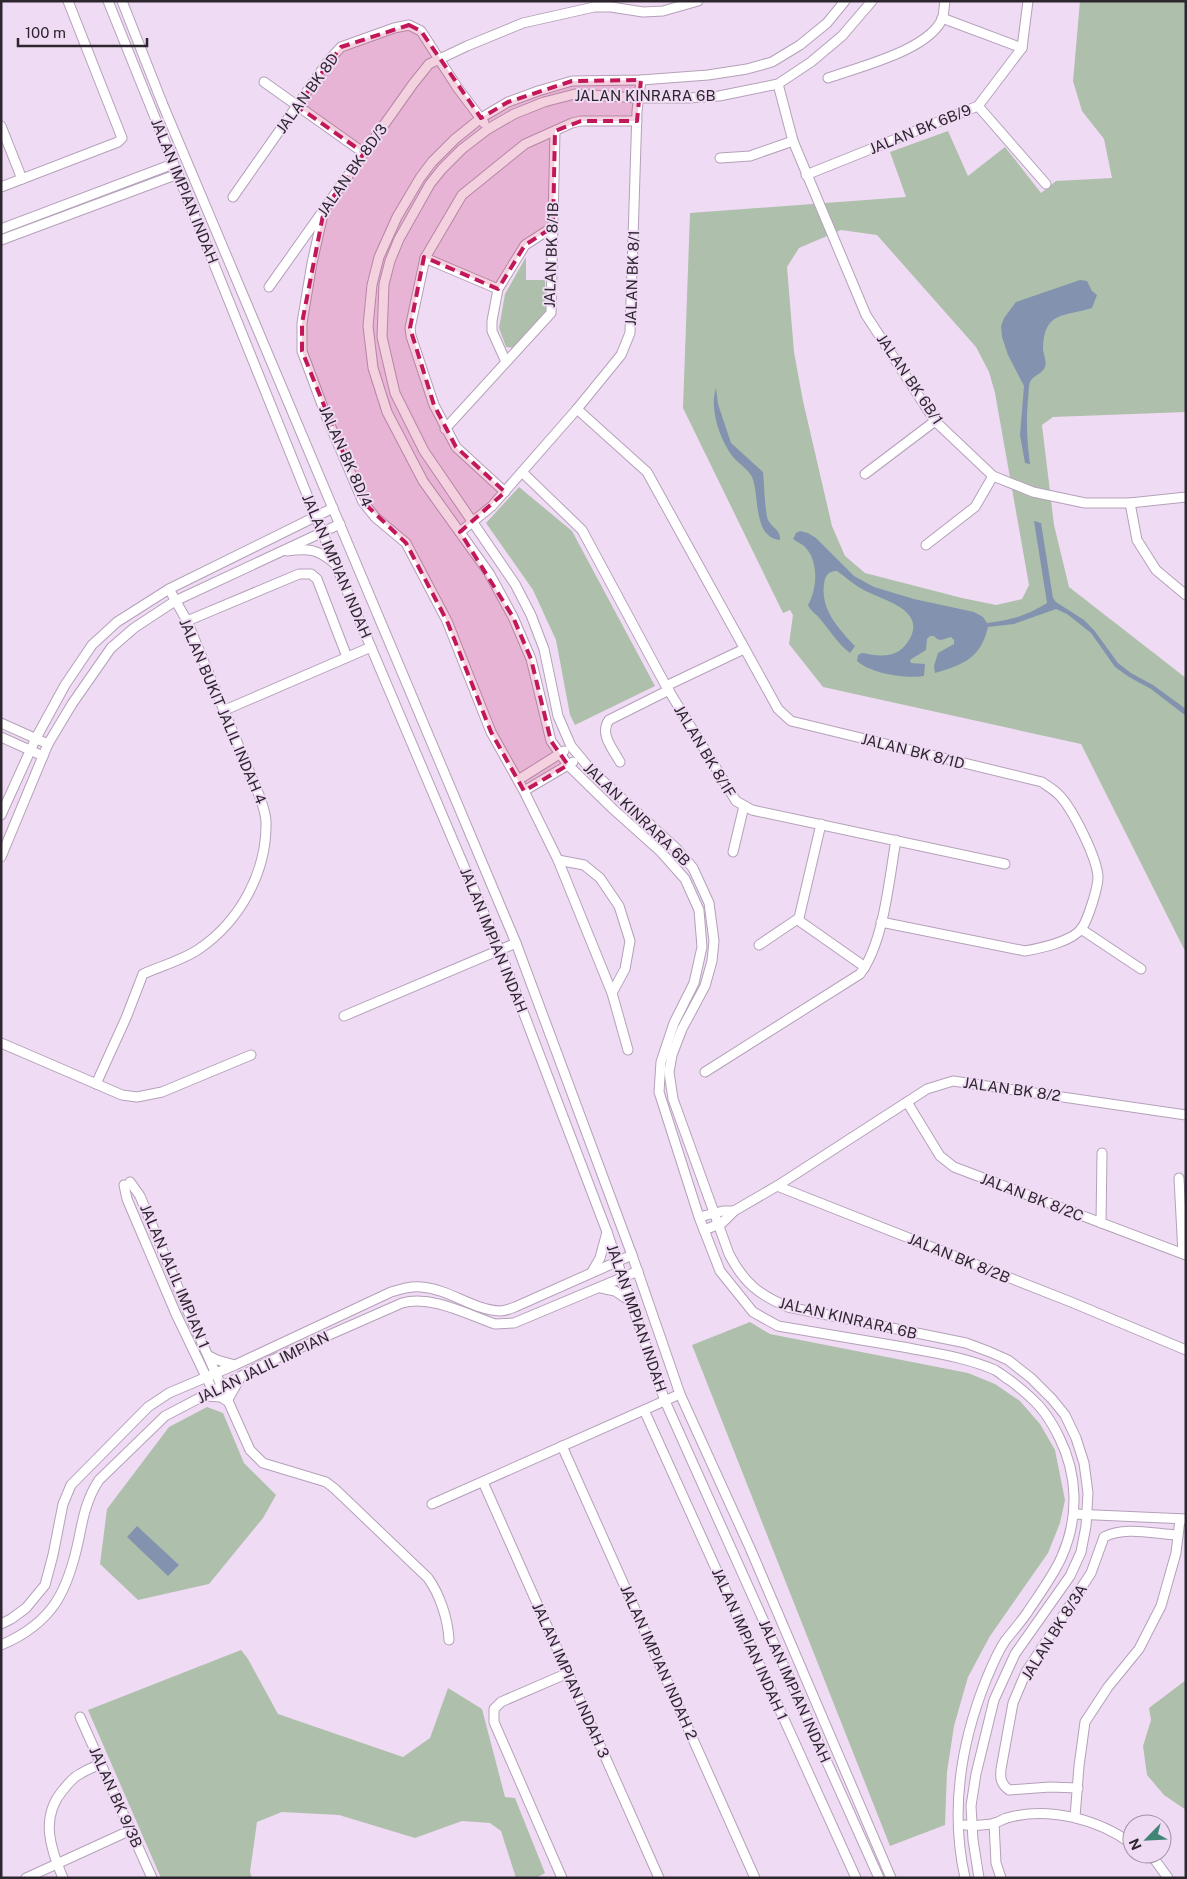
<svg xmlns="http://www.w3.org/2000/svg" width="1187" height="1879" font-family="'Public Sans',sans-serif">
  <style>
    .green { fill: #aec0ab; fill-rule: evenodd }
    .water { fill: #8393af }
    .lines { fill: none; stroke-linecap: round; stroke-linejoin: round }
    .minor-casing { stroke: #b4a1b9; stroke-width: 11 }
    .minor { stroke: #fff; stroke-width: 9 }
    .marked { fill: #c2185b; fill-opacity: 0.2; stroke: #c2185b; stroke-width: 4; stroke-dasharray: 10 6; stroke-linejoin: round }
    .labels { text-anchor: middle; dominant-baseline: central; stroke-width: 4; stroke-linejoin: round; paint-order: stroke }
    .street-label { font-size: 15px; fill: #2e262f; stroke: #f0dbf5 }
  </style>
  <rect width="100%" height="100%" fill="#f0dbf5"/>
  <g class="green">
    <path d="M 1080,1 L 1186,1 L 1186,412 L 1053,417 L 1042,425 L 1054,525 L 1069,587 L 1186,678 L 1186,953 L 1081,744 L 823,687 L 789,644 L 793,615 L 790,610 L 783,613 L 683,408 L 690,213 L 906,197 L 890,152 L 948,131 L 968,176 L 1005,147 L 1041,193 L 1056,181 L 1112,178 L 1104,139 L 1082,111 L 1073,81 ZM 841,230 L 877,235 L 976,347 L 989,372 L 995,393 L 1029,585 L 1022,599 L 996,605 L 962,598 L 865,573 L 845,556 L 832,526 L 803,401 L 794,352 L 787,267 L 799,248 Z"/>
    <path d="M 526,257 L 526,280 L 545,280 L 546,313 L 513,348 L 506,347 L 499,328 L 505,294 Z"/>
    <path d="M 519,487 L 572,531 L 655,686 L 575,725 L 570,715 L 556,640 L 533,590 L 486,523 Z"/>
    <path d="M 750,1322 L 770,1334 L 968,1373 L 995,1384 L 1020,1401 L 1040,1424 L 1055,1450 L 1065,1500 L 1060,1523 L 1048,1553 L 990,1636 L 968,1677 L 954,1726 L 947,1772 L 945,1825 L 890,1846 L 692,1345 Z"/>
    <path d="M 207,1407 L 223,1413 L 244,1463 L 276,1495 L 263,1518 L 209,1584 L 138,1600 L 100,1564 L 107,1509 L 169,1427 Z"/>
    <path d="M 241,1650 L 248,1659 L 278,1714 L 403,1757 L 430,1738 L 448,1688 L 482,1709 L 505,1797 L 515,1798 L 545,1873 L 536,1878 L 516,1878 L 501,1831 L 490,1823 L 462,1821 L 415,1838 L 339,1815 L 282,1812 L 257,1822 L 250,1872 L 252,1878 L 161,1878 L 88,1710 Z"/>
    <path d="M 1186,1680 L 1186,1810 L 1164,1795 L 1147,1775 L 1143,1746 L 1151,1720 L 1149,1708 Z"/>
  </g>
  <g class="water">
    <path d="M 1080,280 L 1087,281 L 1092,291 L 1097,295 L 1092,308 C 1064,317 1044,311 1043,348 C 1043,354 1047,361 1045,367 C 1043,373 1035,375 1031,380 C 1028,385 1029,393 1028,399 C 1026,422 1027,441 1030,464 L 1025,463 L 1020,435 L 1024,386 L 1008,355 L 1002,337 L 1001,326 L 1004,318 L 1016,302 Z"/>
    <path d="M 716,388 L 718,404 L 731,443 L 763,472 C 764,481 765,513 768,520 C 772,528 781,530 780,540 C 752,537 760,495 752,477 C 748,469 739,464 733,457 C 720,440 709,409 716,388 Z"/>
    <path d="M 1034,521 L 1041,523 L 1053,598 L 1056,602 L 1084,620 L 1094,630 L 1118,663 L 1131,673 L 1153,685 L 1186,709 L 1186,716 L 1151,689 L 1129,677 L 1115,667 L 1091,633 L 1067,614 L 1056,609 L 1014,624 L 988,627 C 981,658 963,665 935,673 L 934,666 L 938,653 L 954,644 L 954,640 L 951,637 L 941,640 L 937,639 L 934,636 L 930,636 L 927,639 L 926,650 L 910,660 L 911,663 L 925,664 L 924,676 C 906,679 872,674 857,661 L 858,655 L 862,653 C 879,656 896,659 907,643 C 929,612 888,602 868,592 C 856,587 847,578 837,571 C 831,571 827,573 825,579 C 818,607 838,628 855,646 L 850,653 C 838,644 831,632 821,620 C 817,614 811,612 808,605 C 817,589 819,563 806,548 C 803,544 798,543 793,539 L 796,533 L 800,531 L 808,533 L 816,538 L 854,576 L 874,587 L 914,599 L 974,612 L 983,617 L 987,623 C 1011,620 1026,616 1047,603 Z"/>
    <path d="M 137,1526 L 179,1565 L 168,1576 L 127,1537 Z"/>
  </g>
  <g class="lines">
    <defs>
      <g id="minor">
        <path d="M 108,1 L 322,532 L 500,951 L 607,1232 L 665,1401 L 879,1878"/>
        <path d="M 122,1 L 163,105 L 516,943 L 632,1255 L 680,1394 L 750,1548 L 891,1878"/>
        <path d="M 845,1 L 827,23 L 800,45 L 772,62 L 747,69 L 708,75 L 641,80 L 572,81 L 538,91 L 508,102 L 481,118 L 455,139 L 432,162 L 420,178 L 397,217 L 379,257 L 372,285 L 368,326 L 373,368 L 387,412 L 423,481 L 489,573 L 513,617 L 531,659 L 551,741 L 568,765 L 613,809 L 661,852 L 685,879 L 699,910 L 702,947 L 694,983 L 674,1023 L 661,1062 L 659,1092 L 699,1217 L 720,1271 L 753,1312 L 778,1326 C 819,1333 861,1340 903,1347 C 934,1353 965,1357 995,1370 C 1000,1373 1006,1378 1011,1381 C 1034,1399 1046,1410 1059,1437 C 1078,1475 1079,1517 1062,1556 C 1054,1575 1038,1596 1027,1613 C 1020,1623 1012,1632 1005,1641 C 997,1653 991,1668 986,1680 C 961,1743 950,1811 965,1878"/>
        <path d="M 872,1 L 842,36 L 811,62 L 778,84 L 719,96 L 689,98 L 638,98 L 575,94 L 544,102 L 514,114 L 488,129 L 462,149 L 442,169 L 430,184 L 399,239 L 390,261 L 384,284 L 382,337 L 395,393 L 424,451 L 515,584 L 531,615 L 544,649 L 558,716 L 571,746 L 591,770 L 677,849 L 693,868 L 709,903 L 714,941 L 712,961 L 705,986 L 682,1029 L 672,1055 L 669,1072 L 673,1099 L 729,1254 C 744,1283 759,1295 788,1307 L 966,1343 L 990,1352 L 1008,1360 L 1031,1378 L 1052,1399 L 1065,1415 L 1076,1438 L 1084,1463 L 1088,1493 L 1086,1526 L 1081,1552 L 1070,1576 L 1015,1654 L 994,1700 L 976,1774 L 971,1806 L 973,1840 L 979,1878"/>
        <path d="M 942,18 L 1022,48"/>
        <path d="M 828,78 C 858,67 931,50 943,17 C 944,12 944,6 945,1"/>
        <path d="M 264,82 L 364,153"/>
        <path d="M 778,84 L 793,141 L 866,315 L 935,421 L 993,476 L 1033,492 L 1085,503 L 1130,503 L 1186,497"/>
        <path d="M 978,106 L 1046,184"/>
        <path d="M 1,126 L 22,179"/>
        <path d="M 720,158 L 750,156 L 793,141"/>
        <path d="M 806,175 L 978,106 L 1022,48 L 1028,1"/>
        <path d="M 1,187 L 118,142 L 122,138 L 68,1"/>
        <path d="M 233,197 L 329,60 L 341,47 L 394,28 L 409,25 L 421,31 L 457,87 L 484,123"/>
        <path d="M 324,210 L 312,263 L 302,323 L 302,351 L 327,418 L 363,502 L 375,517 L 406,543 L 447,621 L 491,732 L 524,791 L 558,860 L 612,993 L 628,1050"/>
        <path d="M 1,229 L 173,164"/>
        <path d="M 1,240 L 178,174"/>
        <path d="M 425,258 L 498,289"/>
        <path d="M 269,287 L 413,84 L 429,64 L 467,46 L 523,23 L 594,7 L 611,7 L 643,12 L 663,11 L 698,1"/>
        <path d="M 506,362 L 492,331 L 492,321 L 498,289 L 525,245 L 553,227"/>
        <path d="M 577,409 L 647,472 L 778,709 L 791,721 L 1042,782 C 1047,786 1053,789 1058,794 C 1072,807 1097,858 1098,877 C 1098,888 1088,919 1082,928 C 1072,942 1041,948 1025,951 L 881,922"/>
        <path d="M 445,429 L 551,313 L 555,131"/>
        <path d="M 522,472 L 582,530 L 666,686 L 736,801 L 752,810 L 1005,864"/>
        <path d="M 865,474 L 935,421"/>
        <path d="M 505,492 L 456,447 L 434,405 L 411,336 L 410,328 L 425,258 L 462,195 L 525,144 L 572,123 L 581,121 L 637,121"/>
        <path d="M 1130,503 L 1137,540 L 1156,570 L 1186,595"/>
        <path d="M 460,532 L 492,506 L 577,409 L 621,355 L 630,333 L 637,111 L 641,80"/>
        <path d="M 926,545 L 975,507 L 993,476"/>
        <path d="M 287,551 C 309,548 318,549 335,564"/>
        <path d="M 187,621 L 299,574 L 311,574 L 317,579 L 347,657"/>
        <path d="M 666,686 L 744,649"/>
        <path d="M 225,710 L 371,647"/>
        <path d="M 1,723 L 48,744"/>
        <path d="M 1,737 L 43,756"/>
        <path d="M 620,762 C 613,749 599,734 609,720 L 669,690"/>
        <path d="M 518,780 L 564,751"/>
        <path d="M 524,791 L 573,762"/>
        <path d="M 1,815 L 36,738 L 65,685 L 92,645 L 117,622 L 169,589 L 333,508"/>
        <path d="M 733,852 L 744,806"/>
        <path d="M 1,857 L 48,744 L 72,704 L 111,648 L 134,628 L 175,601 L 340,524"/>
        <path d="M 558,860 L 584,865 L 600,878 L 619,906 L 630,941 L 625,969 L 612,993"/>
        <path d="M 798,920 L 865,967"/>
        <path d="M 1081,929 L 1141,969"/>
        <path d="M 759,945 L 799,918 L 821,824"/>
        <path d="M 344,1016 L 516,943"/>
        <path d="M 1,1043 L 122,1095 L 137,1097 L 162,1092 L 251,1055"/>
        <path d="M 705,1072 L 860,974 C 884,943 889,879 896,840"/>
        <path d="M 96,1084 L 126,1018 L 143,974 C 161,966 183,960 199,949 C 240,921 267,872 266,822 C 266,815 263,807 261,800 L 187,621 L 169,589"/>
        <path d="M 907,1102 L 940,1156 L 954,1167 L 1186,1255"/>
        <path d="M 1179,1178 L 1183,1254"/>
        <path d="M 130,1182 L 140,1196 L 186,1307 L 250,1450 L 263,1463 L 326,1482 L 335,1489 L 428,1578 C 440,1595 448,1619 449,1640"/>
        <path d="M 124,1185 L 127,1199 L 176,1314 L 213,1391"/>
        <path d="M 777,1186 L 1071,1302 L 1186,1350"/>
        <path d="M 699,1217 L 723,1211 L 734,1211"/>
        <path d="M 1101,1223 L 1102,1153"/>
        <path d="M 704,1230 L 722,1223 L 734,1211 L 777,1186 L 927,1089 L 953,1081 L 1186,1115"/>
        <path d="M 592,1272 L 600,1258 L 607,1232"/>
        <path d="M 601,1288 L 615,1291 L 630,1301"/>
        <path d="M 209,1356 L 217,1360 L 235,1365"/>
        <path d="M 205,1396 L 221,1397 L 227,1401 L 240,1378"/>
        <path d="M 644,1410 L 856,1878"/>
        <path d="M 562,1446 L 755,1878"/>
        <path d="M 483,1482 L 659,1878"/>
        <path d="M 432,1504 L 680,1394"/>
        <path d="M 1074,1514 L 1186,1519"/>
        <path d="M 1,1624 L 11,1619 L 26,1608 L 45,1585 L 53,1555 L 63,1504 L 71,1485 L 148,1407 L 169,1393 L 235,1365 L 391,1292 C 401,1289 410,1286 421,1287 C 449,1289 473,1310 500,1311 C 505,1311 510,1309 515,1307 L 632,1255"/>
        <path d="M 1,1645 C 53,1623 68,1591 79,1538 C 83,1517 87,1498 99,1480 L 165,1416 L 270,1361 L 402,1303 C 432,1295 466,1314 495,1324 L 514,1323 L 638,1271"/>
        <path d="M 80,1717 L 152,1878"/>
        <path d="M 1078,1788 L 1050,1787 L 1009,1790 C 1001,1784 1000,1779 1001,1769 L 1013,1703 L 1026,1672 L 1091,1573 L 1104,1537 C 1124,1526 1155,1534 1177,1535"/>
        <path d="M 1075,1817 L 1079,1766 L 1085,1722 L 1108,1687 L 1139,1649 L 1161,1606 L 1176,1553 L 1180,1519"/>
        <path d="M 994,1823 L 996,1863 L 1001,1878"/>
        <path d="M 965,1825 C 974,1826 984,1825 992,1824 C 998,1823 1002,1819 1007,1818 C 1048,1806 1098,1819 1132,1844"/>
        <path d="M 1146,1854 L 1155,1860 L 1168,1878"/>
        <path d="M 26,1878 L 131,1830"/>
        <path d="M 63,1878 C 50,1848 40,1817 63,1790 C 68,1784 73,1777 80,1774 C 86,1770 94,1767 101,1764"/>
        <path d="M 562,1878 L 494,1722 L 494,1709 L 501,1702 L 568,1673"/>
      </g>
    </defs>
    <use href="#minor" class="minor-casing"/>
    <use href="#minor" class="minor"/>
  </g>
  <path class="marked" d="M 409,25 L 421,31 L 481,118 L 508,102 L 572,81 L 641,80 L 637,121 L 581,121 L 555,131 L 553,227 L 525,245 L 498,289 L 424,257 L 410,328 L 434,405 L 456,447 L 505,492 L 460,532 L 513,617 L 531,659 L 551,741 L 568,765 L 524,791 L 491,732 L 447,621 L 406,543 L 363,502 L 302,351 L 302,323 L 324,210 L 364,153 L 297,106 L 341,47 Z"/>
  <g class="labels">
    <g class="street-label">
      <text transform="translate(307 93) rotate(-54)">JALAN BK 8D</text>
      <text x="645" y="95">JALAN KINRARA 6B</text>
      <text transform="translate(920 129) rotate(-22)">JALAN BK 6B/9</text>
      <text transform="translate(352 170) rotate(-55)">JALAN BK 8D/3</text>
      <text transform="translate(185 191) rotate(68)">JALAN IMPIAN INDAH</text>
      <text transform="translate(551 255) rotate(-88)">JALAN BK 8/1B</text>
      <text transform="translate(632 278) rotate(-88)">JALAN BK 8/1</text>
      <text transform="translate(910 379) rotate(56)">JALAN BK 6B/1</text>
      <text transform="translate(346 456) rotate(66)">JALAN BK 8D/4</text>
      <text transform="translate(337 566) rotate(67)">JALAN IMPIAN INDAH</text>
      <text transform="translate(223 711) rotate(67)">JALAN BUKIT JALIL INDAH 4</text>
      <text transform="translate(705 751) rotate(59)">JALAN BK 8/1F</text>
      <text transform="translate(913 751) rotate(14)">JALAN BK 8/1D</text>
      <text transform="translate(637 814) rotate(44)">JALAN KINRARA 6B</text>
      <text transform="translate(494 940) rotate(68)">JALAN IMPIAN INDAH</text>
      <text transform="translate(1012 1089) rotate(8)">JALAN BK 8/2</text>
      <text transform="translate(1032 1197) rotate(21)">JALAN BK 8/2C</text>
      <text transform="translate(959 1258) rotate(22)">JALAN BK 8/2B</text>
      <text transform="translate(175 1276) rotate(67)">JALAN JALIL IMPIAN 1</text>
      <text transform="translate(637 1318) rotate(71)">JALAN IMPIAN INDAH</text>
      <text transform="translate(848 1318) rotate(13)">JALAN KINRARA 6B</text>
      <text transform="translate(263 1367) rotate(-26)">JALAN JALIL IMPIAN</text>
      <text transform="translate(1054 1632) rotate(-58)">JALAN BK 8/3A</text>
      <text transform="translate(750 1644) rotate(66)">JALAN IMPIAN INDAH 1</text>
      <text transform="translate(659 1662) rotate(66)">JALAN IMPIAN INDAH 2</text>
      <text transform="translate(571 1680) rotate(66)">JALAN IMPIAN INDAH 3</text>
      <text transform="translate(795 1691) rotate(66)">JALAN IMPIAN INDAH</text>
      <text transform="translate(116 1797) rotate(66)">JALAN BK 9/3B</text>
    </g>
  </g>
  <rect width="1187" height="1879" fill="none" stroke="#2e262f" stroke-width="5"/>
  <g transform="translate(1147 1839) rotate(246)"><circle r="24" fill="#f0dbf5" stroke="#a293a6"/>
  <path d="M0-4L9 19L0 12L-9 19Z" fill="#418577"/>
  <text y="-8" font-size="14" font-weight="bold" text-anchor="middle" fill="#2e262f">N</text>
  </g>
  <path d="M18 38v8h129v-8" fill="none" stroke="#2e262f" stroke-width="2.5"/>
  <text x="25" y="38" font-size="15" fill="#2e262f" stroke="#f0dbf5" stroke-width="4" paint-order="stroke">100 m</text>
</svg>
